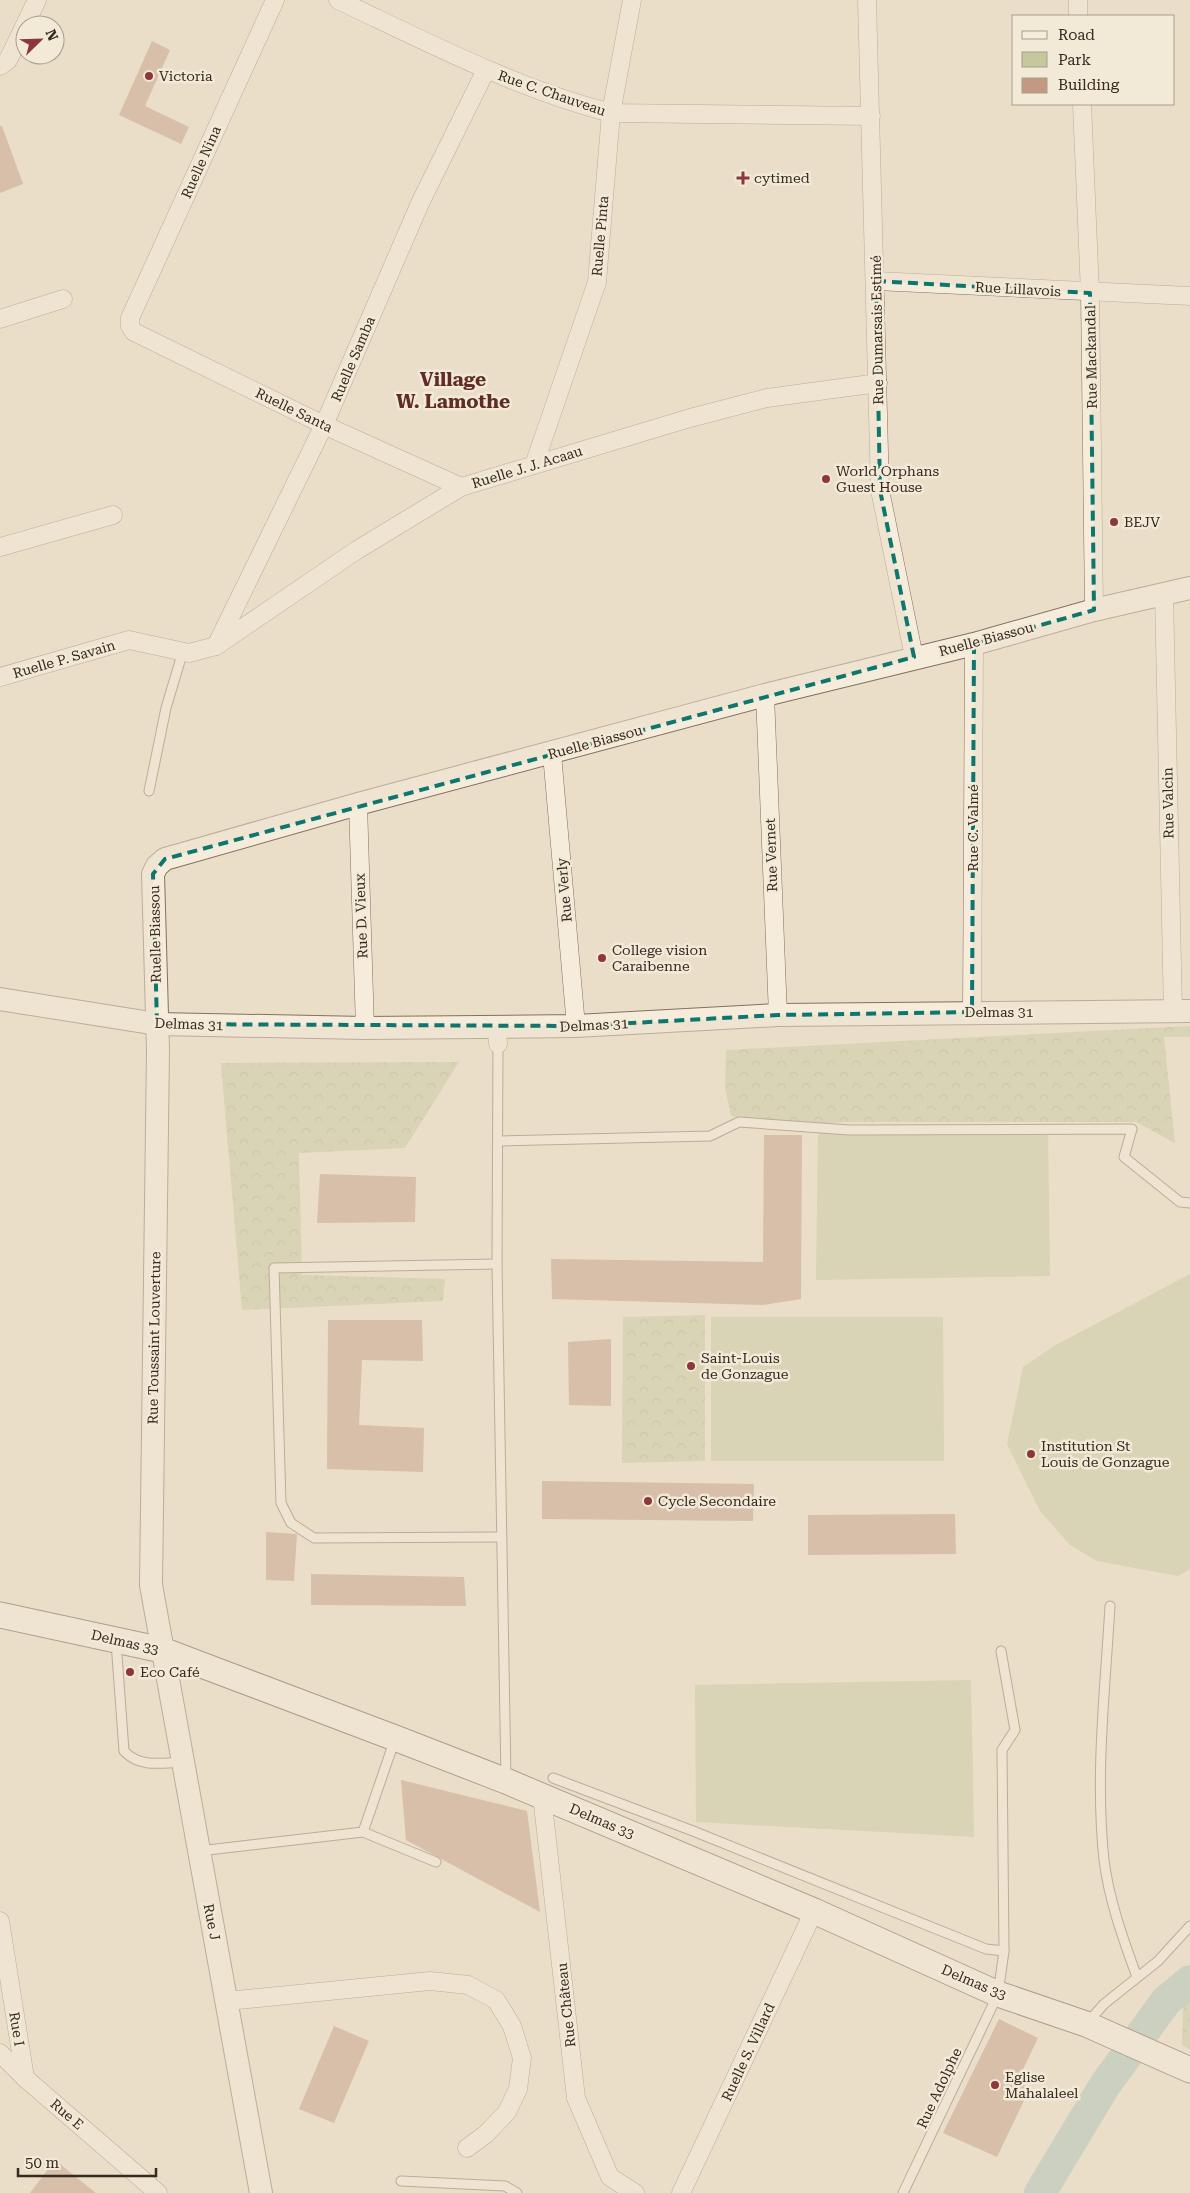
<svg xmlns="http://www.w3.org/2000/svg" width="1190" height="2193" font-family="'Roboto Serif',serif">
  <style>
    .green { fill: #c5c79d }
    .forest { fill: url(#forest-crowns) }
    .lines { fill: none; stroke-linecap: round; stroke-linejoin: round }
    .river { stroke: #a9bfb7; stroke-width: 32 }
    .building { fill: #c49983 }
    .service-casing { stroke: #84705f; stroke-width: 11 }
    .minor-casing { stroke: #84705f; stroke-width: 19 }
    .tertiary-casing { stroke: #84705f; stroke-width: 24 }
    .secondary-casing { stroke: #665242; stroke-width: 27 }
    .service { stroke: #f6ecdb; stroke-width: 9 }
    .minor { stroke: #f6ecdb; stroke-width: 18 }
    .tertiary { stroke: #f6ecdb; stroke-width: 22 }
    .secondary { stroke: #f6ecdb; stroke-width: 25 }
    .marked { fill: none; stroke: #0f766e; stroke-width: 4; stroke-dasharray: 10 6; stroke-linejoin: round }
    .poi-dot { fill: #8d363c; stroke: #f2e9d7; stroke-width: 2 }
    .labels { text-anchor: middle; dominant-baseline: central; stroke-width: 5; stroke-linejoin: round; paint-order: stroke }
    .poi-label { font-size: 14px; fill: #362a21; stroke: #f2e9d7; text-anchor: start }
    .street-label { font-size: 14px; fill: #362a21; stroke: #f2e9d7 }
    .district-label { font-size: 19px; font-weight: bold; fill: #5f2d25; stroke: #f2e9d7 }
  </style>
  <defs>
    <pattern id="forest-crowns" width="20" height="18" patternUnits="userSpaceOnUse" patternTransform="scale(1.25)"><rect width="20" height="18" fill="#c5c79d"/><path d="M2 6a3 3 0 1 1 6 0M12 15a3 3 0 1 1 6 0" fill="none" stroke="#aaab87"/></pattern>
  </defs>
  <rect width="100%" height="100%" fill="#eadec9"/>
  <g class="green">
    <path d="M 1048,1130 L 1050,1276 L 816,1280 L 818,1133 Z"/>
    <path d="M 1190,1274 L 1190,1569 L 1178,1576 L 1097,1561 L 1070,1545 L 1040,1511 L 1007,1444 L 1023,1367 L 1054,1346 Z"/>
    <path d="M 711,1317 L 943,1317 L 944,1461 L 711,1461 Z"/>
    <path d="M 971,1680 L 974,1837 L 696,1822 L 695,1685 Z"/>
  </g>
  <g class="forest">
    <path d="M 1190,1026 L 1190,1037 L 1164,1037 L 1175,1143 L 1136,1122 L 846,1122 L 772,1126 L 731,1116 L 725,1088 L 726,1050 Z"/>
    <path d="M 459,1062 L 405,1148 L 299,1153 L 302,1275 L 445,1279 L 443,1301 L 242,1310 L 221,1063 Z"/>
    <path d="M 705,1315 L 705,1461 L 622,1463 L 623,1317 Z"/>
    <path d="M 1190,1970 L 1190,2050 L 1182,2045 L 1184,1977 Z"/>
  </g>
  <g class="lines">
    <path class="river" d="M 1040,2193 L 1105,2085 L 1166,2001 L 1190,1981"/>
  </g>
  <g class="building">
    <path d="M 152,41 L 170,50 L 145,106 L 189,127 L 181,144 L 119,115 Z"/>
    <path d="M 0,126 L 2,126 L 23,184 L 0,193 Z"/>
    <path d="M 764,1135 L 802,1135 L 801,1299 L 763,1305 L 552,1299 L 551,1259 L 763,1262 Z"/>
    <path d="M 320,1174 L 416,1177 L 415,1222 L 317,1223 Z"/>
    <path d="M 328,1320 L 422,1320 L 423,1361 L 362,1360 L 359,1425 L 424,1428 L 423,1472 L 327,1469 Z"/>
    <path d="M 611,1339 L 611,1406 L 569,1405 L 568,1342 Z"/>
    <path d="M 542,1481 L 754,1484 L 753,1521 L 542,1519 Z"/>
    <path d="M 955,1514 L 956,1554 L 808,1555 L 808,1515 Z"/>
    <path d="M 266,1532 L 297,1534 L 294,1581 L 266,1580 Z"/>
    <path d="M 311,1574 L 464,1577 L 466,1606 L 311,1605 Z"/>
    <path d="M 401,1780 L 527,1811 L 540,1912 L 406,1840 Z"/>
    <path d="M 999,2019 L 1038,2038 L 1017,2082 L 1030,2088 L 997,2157 L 943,2133 Z"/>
    <path d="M 334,2026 L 369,2041 L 334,2123 L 299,2109 Z"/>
    <path d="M 55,2160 L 96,2193 L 30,2193 Z"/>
  </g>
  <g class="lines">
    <defs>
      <g id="service">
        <path d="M 149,791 L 166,708 L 183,651"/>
        <path d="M 498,1044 L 497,1264 L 506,1778"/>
        <path d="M 498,1141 L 710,1136 L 739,1122 L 849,1130 L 1132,1129 L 1124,1157 L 1180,1202 L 1190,1203"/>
        <path d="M 497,1264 L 274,1268 L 281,1503 L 291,1523 L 314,1538 L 501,1537"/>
        <path d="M 1110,1606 C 1105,1691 1095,1776 1104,1860 C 1109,1900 1123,1939 1137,1977"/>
        <path d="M 116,1642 L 124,1751 C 140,1768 161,1763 182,1762"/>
        <path d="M 553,1778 L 693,1831 L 986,1949 L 1004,1951"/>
        <path d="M 363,1832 L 436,1862"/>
        <path d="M 199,1851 L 363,1832 L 395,1739"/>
        <path d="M 1088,2022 L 1104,2004 L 1158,1961 L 1190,1926"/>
        <path d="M 401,2181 L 505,2186 L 517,2193"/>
        <path d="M 903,2193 L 998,1994 L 1004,1951 L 1002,1750 L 1015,1730 L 1001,1651"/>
      </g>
      <g id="minor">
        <path d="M 275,0 L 130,318 L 130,326 L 134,332 L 324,425 L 461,487"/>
        <path d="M 338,0 C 427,42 515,88 611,113 L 871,116"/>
        <path d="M 867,0 L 880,490 L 914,657"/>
        <path d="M 1078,0 L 1078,16"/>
        <path d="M 0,66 L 8,60 L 37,0"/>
        <path d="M 1082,104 L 1090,293 L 1094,610"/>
        <path d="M 876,281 L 1190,296"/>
        <path d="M 0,319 L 63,299"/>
        <path d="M 534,465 L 597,282 L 611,113 L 632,0"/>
        <path d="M 0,547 L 113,515"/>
        <path d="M 1164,594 L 1173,1012"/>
        <path d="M 216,646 L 324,425 L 421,201 L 486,70"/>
        <path d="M 0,677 L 129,640 L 189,653 L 216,646 L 357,550 L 461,487 L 690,418 L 767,398 L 878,383"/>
        <path d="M 765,695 L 778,1015"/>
        <path d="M 552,754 L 576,1026"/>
        <path d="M 358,804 L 365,1028"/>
        <path d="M 972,1012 L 974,644"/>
        <path d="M 497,1028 L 498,1044"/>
        <path d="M 542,1796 L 576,2098 L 610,2177 L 635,2193"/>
        <path d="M 0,1921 L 25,2078"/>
        <path d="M 227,2001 L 430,1981 L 468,1985 L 496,2000 L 512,2026 L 522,2058 L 518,2089 L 507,2112 L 486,2134 L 467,2148"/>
        <path d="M 0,2053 L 25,2078 L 158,2193"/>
        <path d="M 681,2193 L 814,1911"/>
      </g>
      <g id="tertiary">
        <path d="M 0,999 L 157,1024 L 365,1028 L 576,1026 L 778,1015 L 1190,1011"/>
        <path d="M 261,2193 L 151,1585 L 158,1050 L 153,874 L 157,866 L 165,859 L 358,804 L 765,695 L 974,644 L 1094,610 L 1190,588"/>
      </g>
      <path id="secondary" d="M 0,1615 L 162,1650 L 395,1738 L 506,1781 L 814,1911 L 998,1994 L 1086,2024 L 1190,2070"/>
    </defs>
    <use href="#service" class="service-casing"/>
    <use href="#minor" class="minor-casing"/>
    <use href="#tertiary" class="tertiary-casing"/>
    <use href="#secondary" class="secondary-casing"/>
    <use href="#service" class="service"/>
    <use href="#minor" class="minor"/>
    <use href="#tertiary" class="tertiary"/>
    <use href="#secondary" class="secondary"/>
  </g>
  <path d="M0 0H1190V2193H0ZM 876,281 L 1090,293 L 1094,610 L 974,644 L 972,1012 L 778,1015 L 576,1026 L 157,1024 L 153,874 L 165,859 L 914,657 L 880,490 Z" fill="#eadec9" fill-opacity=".55" fill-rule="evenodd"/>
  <path class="marked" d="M 876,281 L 1090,293 L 1094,610 L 974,644 L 972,1012 L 778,1015 L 576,1026 L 157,1024 L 153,874 L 165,859 L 914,657 L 880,490 Z"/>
  <g class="poi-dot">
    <circle cx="149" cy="76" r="5"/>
    <path d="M740.5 170.5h5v5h5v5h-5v5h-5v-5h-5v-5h5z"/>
    <circle cx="826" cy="479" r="5"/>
    <circle cx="1114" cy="522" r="5"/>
    <circle cx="602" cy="958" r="5"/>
    <circle cx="691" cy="1366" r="5"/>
    <circle cx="1031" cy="1454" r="5"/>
    <circle cx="648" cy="1501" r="5"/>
    <circle cx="130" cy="1672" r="5"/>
    <circle cx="995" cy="2085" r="5"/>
  </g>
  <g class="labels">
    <g class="poi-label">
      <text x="159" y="76">Victoria</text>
      <text x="754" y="178">cytimed</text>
      <text x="836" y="471">World Orphans<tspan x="836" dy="16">Guest House</tspan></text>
      <text x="1124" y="522">BEJV</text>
      <text x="612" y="950">College vision<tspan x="612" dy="16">Caraibenne</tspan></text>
      <text x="701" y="1358">Saint-Louis<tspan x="701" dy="16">de Gonzague</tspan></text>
      <text x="1041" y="1446">Institution St<tspan x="1041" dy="16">Louis de Gonzague</tspan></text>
      <text x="658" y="1501">Cycle Secondaire</text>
      <text x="140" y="1672">Eco Café</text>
      <text x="1005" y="2077">Eglise<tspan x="1005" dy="16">Mahalaleel</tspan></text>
    </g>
    <g class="street-label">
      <text transform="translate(552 93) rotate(19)">Rue C. Chauveau</text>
      <text transform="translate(201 162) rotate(-66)">Ruelle Nina</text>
      <text transform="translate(600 236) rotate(-85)">Ruelle Pinta</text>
      <text transform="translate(1018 289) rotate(3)">Rue Lillavois</text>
      <text transform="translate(877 330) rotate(-91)">Rue Dumarsais Estimé</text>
      <text transform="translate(1091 357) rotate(-91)">Rue Mackandal</text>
      <text transform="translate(353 359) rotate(-67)">Ruelle Samba</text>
      <text transform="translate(294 410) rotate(26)">Ruelle Santa</text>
      <text transform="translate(527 467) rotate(-17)">Ruelle J. J. Acaau</text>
      <text transform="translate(986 639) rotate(-15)">Ruelle Biassou</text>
      <text transform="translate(64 659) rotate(-16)">Ruelle P. Savain</text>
      <text transform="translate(595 742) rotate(-15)">Ruelle Biassou</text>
      <text transform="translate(1168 803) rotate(-91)">Rue Valcin</text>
      <text transform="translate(973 828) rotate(-90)">Rue C. Valmé</text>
      <text transform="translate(771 855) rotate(-92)">Rue Vernet</text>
      <text transform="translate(564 890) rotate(-95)">Rue Verly</text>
      <text transform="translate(361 916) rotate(-92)">Rue D. Vieux</text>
      <text transform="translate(155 934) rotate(-91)">Ruelle Biassou</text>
      <text x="999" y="1012">Delmas 31</text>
      <text transform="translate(189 1024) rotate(2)">Delmas 31</text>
      <text transform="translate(594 1025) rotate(-3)">Delmas 31</text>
      <text transform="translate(154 1338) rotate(-89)">Rue Toussaint Louverture</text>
      <text transform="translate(125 1642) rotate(13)">Delmas 33</text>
      <text transform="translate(602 1821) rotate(23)">Delmas 33</text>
      <text transform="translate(212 1922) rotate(79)">Rue J</text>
      <text transform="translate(974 1982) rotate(23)">Delmas 33</text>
      <text transform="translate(566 2005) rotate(-96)">Rue Château</text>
      <text transform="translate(17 2029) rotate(81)">Rue I</text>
      <text transform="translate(748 2052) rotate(-65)">Ruelle S. Villard</text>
      <text transform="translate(939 2088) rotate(-65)">Rue Adolphe</text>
      <text transform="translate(67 2114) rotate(41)">Rue E</text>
    </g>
    <g class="district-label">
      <text x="453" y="379">Village<tspan x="453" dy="22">W. Lamothe</tspan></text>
    </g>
  </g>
  <rect x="1012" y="15" width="162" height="90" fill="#f2e9d7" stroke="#a79d8e"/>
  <rect x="1022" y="31" width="25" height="8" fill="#f6ecdb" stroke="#a79d8e"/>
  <text x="1058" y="40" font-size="15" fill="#362a21">Road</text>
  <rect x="1022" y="52" width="25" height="15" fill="#c5c79d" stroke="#a79d8e"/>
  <text x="1058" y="65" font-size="15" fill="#362a21">Park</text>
  <rect x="1022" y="78" width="25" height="15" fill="#c49983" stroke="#a79d8e"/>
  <text x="1058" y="90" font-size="15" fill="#362a21">Building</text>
  <g transform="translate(40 40) rotate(67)"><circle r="24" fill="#f2e9d7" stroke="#a79d8e"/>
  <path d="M0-4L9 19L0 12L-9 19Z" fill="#8d363c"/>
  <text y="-8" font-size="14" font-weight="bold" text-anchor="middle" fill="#362a21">N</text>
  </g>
  <path d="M18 2168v8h138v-8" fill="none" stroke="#362a21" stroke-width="2.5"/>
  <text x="25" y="2168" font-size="15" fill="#362a21" stroke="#f2e9d7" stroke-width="4" paint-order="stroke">50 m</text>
</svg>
